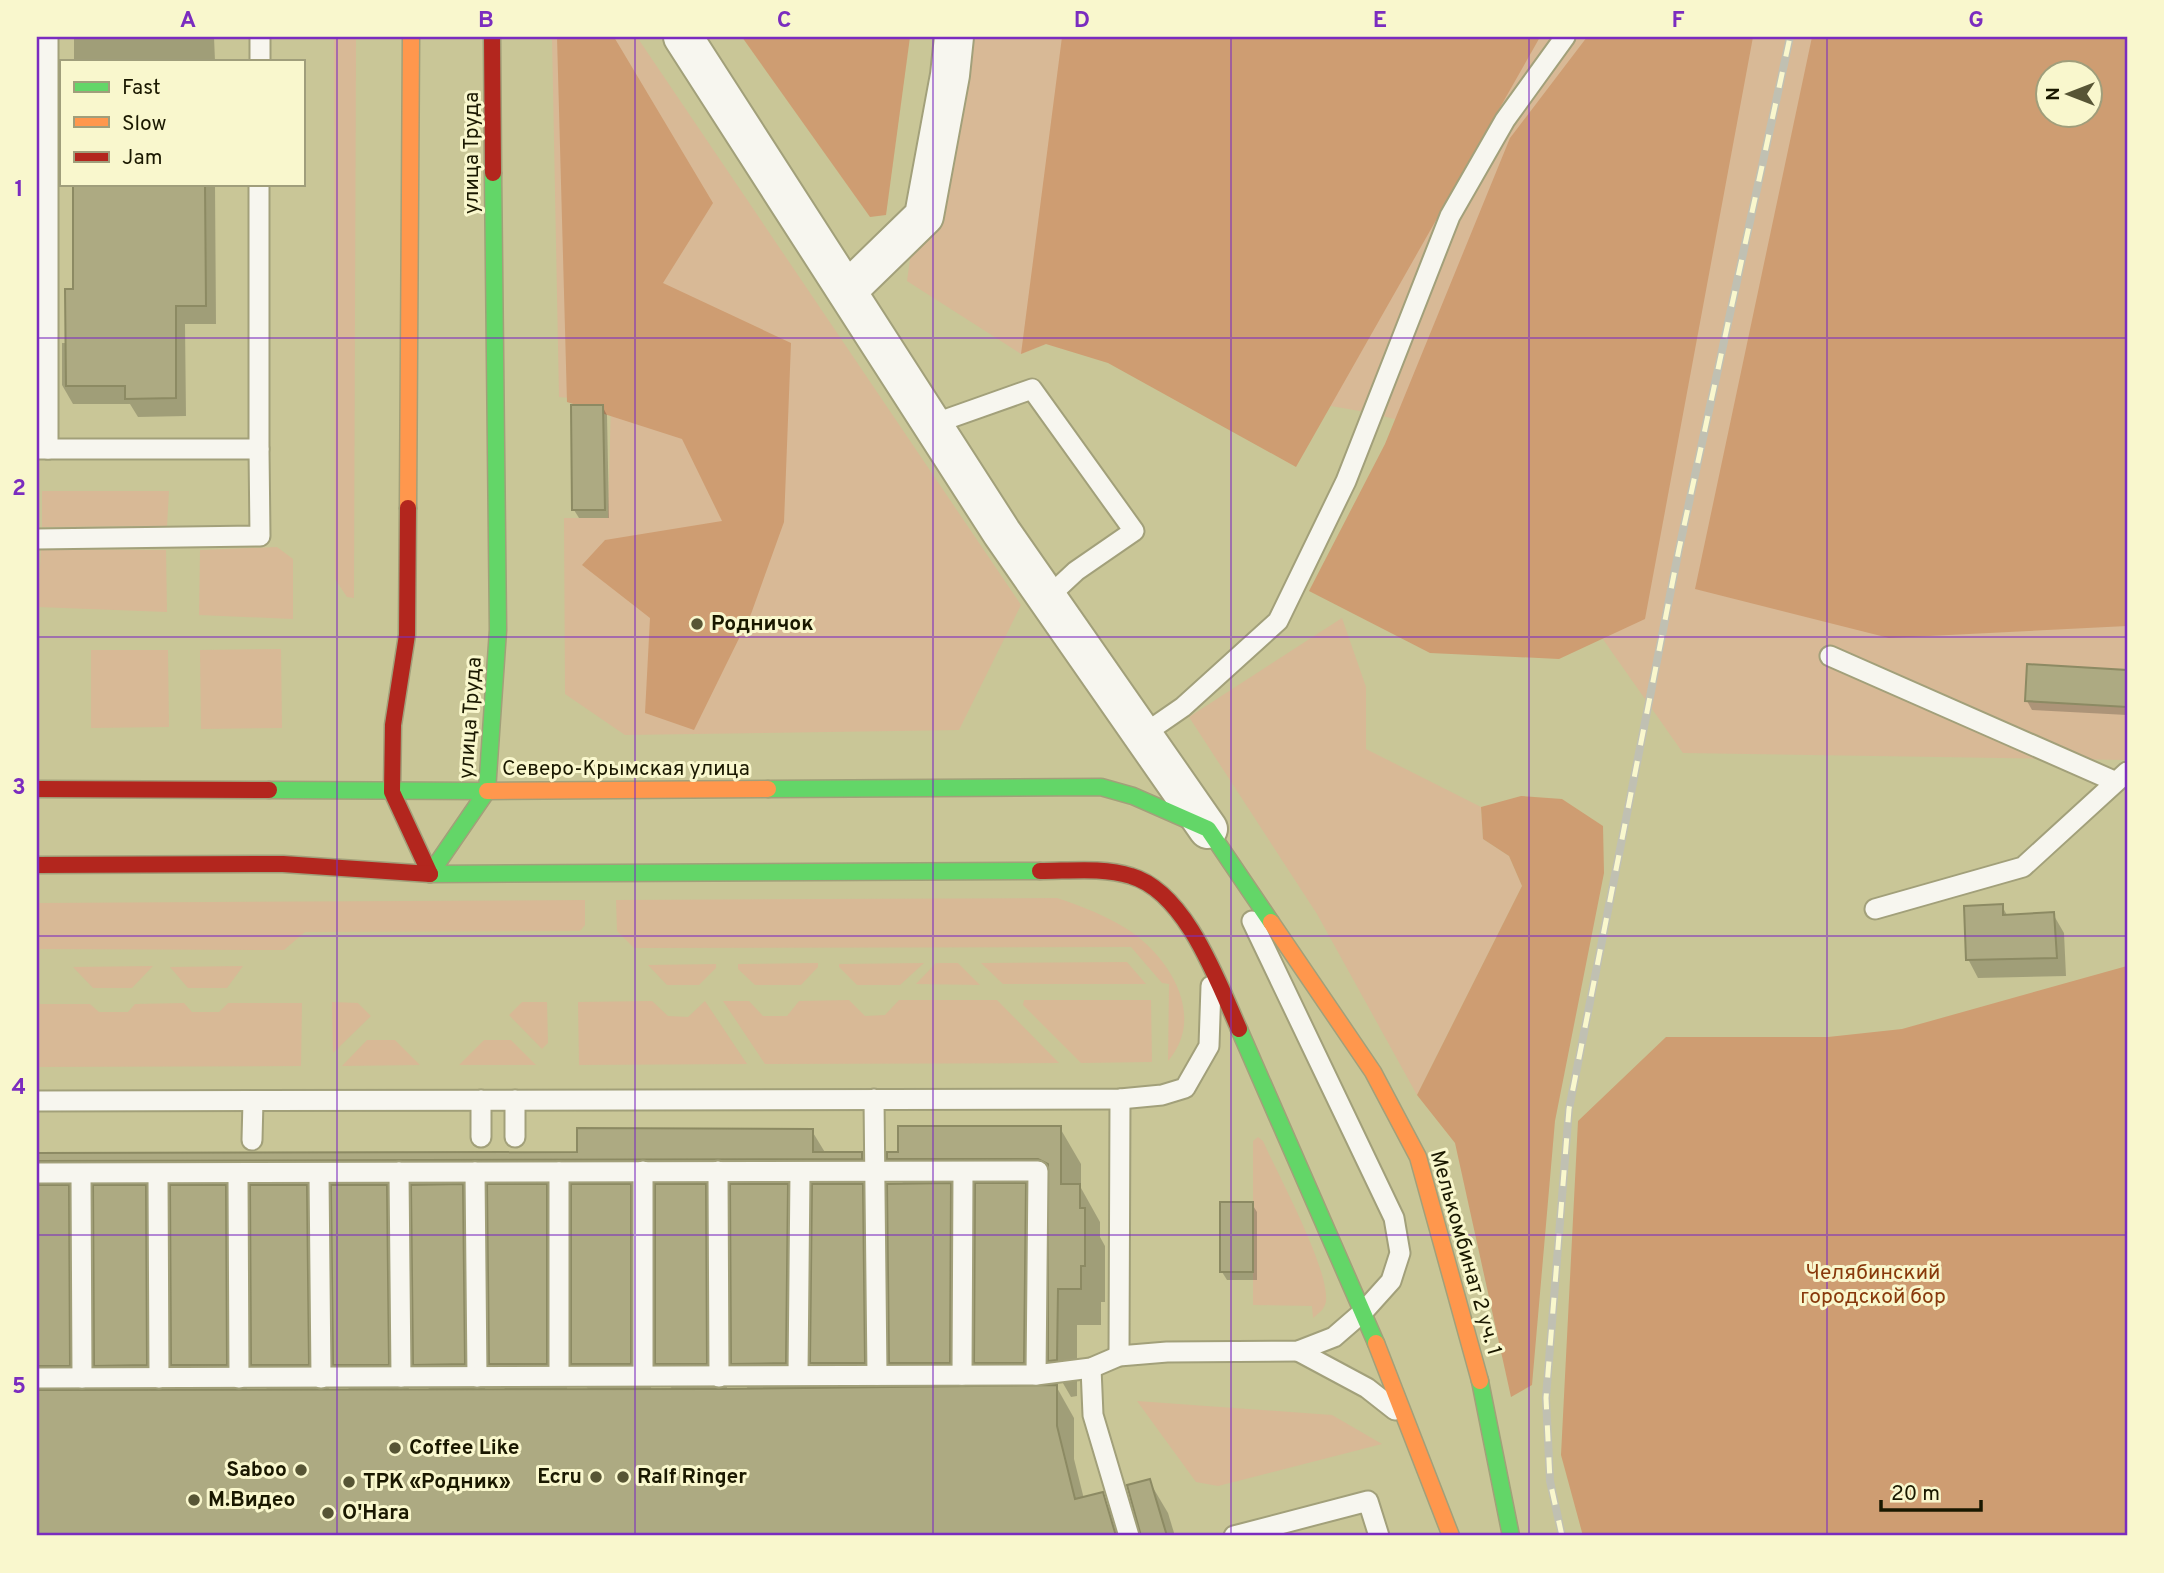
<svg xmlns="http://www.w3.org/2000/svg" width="2164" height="1573" font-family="Overpass,sans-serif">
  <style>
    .green { fill: #d8b996; fill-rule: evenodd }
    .forest { fill: #ce9d72; fill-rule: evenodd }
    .shadow { fill: #0003; fill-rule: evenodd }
    .building { fill: #adaa82; stroke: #8c8a63; stroke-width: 2 }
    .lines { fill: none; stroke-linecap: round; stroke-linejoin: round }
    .lane-casing { stroke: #a2a07a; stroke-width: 23 }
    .street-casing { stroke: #a2a07a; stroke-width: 42 }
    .fast-casing { stroke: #a2a07a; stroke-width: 19 }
    .slow-casing { stroke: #a2a07a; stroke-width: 19 }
    .jam-casing { stroke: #a2a07a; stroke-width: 19 }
    .lane { stroke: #f7f6ef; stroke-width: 19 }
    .street { stroke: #f7f6ef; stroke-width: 38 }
    .fast { stroke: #63d668; stroke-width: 16 }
    .slow { stroke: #ff974d; stroke-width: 16 }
    .jam { stroke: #b3261e; stroke-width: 16 }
    .rail-casing { stroke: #c0c0b2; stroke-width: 8 }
    .rail { stroke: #f9f7cd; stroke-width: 5; stroke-dasharray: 16; stroke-linecap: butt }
    .grid { fill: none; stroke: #7b2cbf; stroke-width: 2; stroke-opacity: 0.55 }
    .poi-dot { fill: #575535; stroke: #f9f7cd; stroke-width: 2.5 }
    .labels { text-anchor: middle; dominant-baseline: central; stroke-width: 6; stroke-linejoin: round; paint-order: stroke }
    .street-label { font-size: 21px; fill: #1a1800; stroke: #f9f7cd }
    .poi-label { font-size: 21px; font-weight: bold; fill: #1a1800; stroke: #f9f7cd; text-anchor: start }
    .park-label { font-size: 21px; fill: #88390b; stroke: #f9f7cd }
    .neatline { fill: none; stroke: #7b2cbf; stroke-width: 2.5 }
    .grid-label { font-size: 23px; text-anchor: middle; font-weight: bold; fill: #7b2cbf }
  </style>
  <rect width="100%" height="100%" fill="#c9c697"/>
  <g class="green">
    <path d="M 334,37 L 356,37 L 354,598 L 347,597 L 335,579 Z"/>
    <path d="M 552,37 L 637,37 L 1021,605 L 959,730 L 625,735 L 565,694 L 564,518 L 608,518 L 611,402 L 559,397 Z"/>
    <path d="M 941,37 L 2127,37 L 2127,760 L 1683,753 L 1460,436 L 1371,413 L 1150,374 L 1046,344 L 1021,354 L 907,281 ZM 2048,74 L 2090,74 L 2090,116 L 2048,116 Z"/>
    <path d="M 42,491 L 169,491 L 167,526 L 42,527 Z"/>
    <path d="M 277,547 L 293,559 L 293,619 L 199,615 L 200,550 Z"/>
    <path d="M 41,549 L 166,550 L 167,612 L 38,607 Z"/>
    <path d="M 1342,618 L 1366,687 L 1366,749 L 1481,807 L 1483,839 L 1509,856 L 1522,886 L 1417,1095 L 1317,914 L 1189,717 Z"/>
    <path d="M 281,649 L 282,728 L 201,729 L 200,650 Z"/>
    <path d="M 91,650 L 168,650 L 169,727 L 91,728 Z"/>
    <path d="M 1057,898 C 1081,906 1105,915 1127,929 C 1169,956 1207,1016 1168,1061 L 1169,984 L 1162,983 L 1131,947 L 634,948 L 617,931 L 616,900 Z"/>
    <path d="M 585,900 L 585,925 L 580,931 L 305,932 L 284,950 L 37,949 L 37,903 Z"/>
    <path d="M 1127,962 L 1146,984 L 1003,984 L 981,963 Z"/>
    <path d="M 818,963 L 818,967 L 801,985 L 755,985 L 738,969 L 738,964 Z"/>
    <path d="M 924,963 L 900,985 L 857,985 L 839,967 L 839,964 Z"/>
    <path d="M 936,963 L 958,963 L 980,985 L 916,984 Z"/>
    <path d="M 716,964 L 716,968 L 699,985 L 667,985 L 648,965 Z"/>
    <path d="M 153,966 L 132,988 L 93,988 L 73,967 Z"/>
    <path d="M 243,966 L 227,988 L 188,988 L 170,967 Z"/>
    <path d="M 849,1000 L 865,1016 L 885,1015 L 899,1000 L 997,1000 L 1059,1063 L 765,1064 L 723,1001 L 749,1001 L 763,1016 L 787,1016 L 799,1001 Z"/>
    <path d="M 1024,1000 L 1151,1000 L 1152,1062 L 1081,1063 L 1023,1005 Z"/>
    <path d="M 652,1001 L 668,1016 L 688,1017 L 705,1001 L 747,1064 L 579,1065 L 578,1002 Z"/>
    <path d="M 332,1002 L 358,1003 L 371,1016 L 333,1053 Z"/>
    <path d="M 522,1002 L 547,1002 L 548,1043 L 542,1049 L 509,1015 Z"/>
    <path d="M 184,1003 L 192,1012 L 219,1012 L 228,1003 L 302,1003 L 301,1066 L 37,1067 L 38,1004 L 90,1004 L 99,1012 L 128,1012 L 135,1004 Z"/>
    <path d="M 367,1040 L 395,1040 L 420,1065 L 342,1066 Z"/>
    <path d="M 484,1040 L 511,1040 L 536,1065 L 459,1065 Z"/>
    <path d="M 1258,1137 L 1263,1141 C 1278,1175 1329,1268 1326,1301 C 1325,1309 1319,1313 1313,1318 L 1312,1306 L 1253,1305 L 1253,1141 Z"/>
    <path d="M 1137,1401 L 1332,1415 L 1382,1444 L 1218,1486 L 1196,1482 Z"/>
  </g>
  <g class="forest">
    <path d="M 557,37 L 614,37 L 713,203 L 663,283 L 791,343 L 784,522 L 751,614 L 694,730 L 645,713 L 650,618 L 582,565 L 605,540 L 722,521 L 682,439 L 567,402 Z"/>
    <path d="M 742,37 L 910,37 L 886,215 L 870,217 Z"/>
    <path d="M 1062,37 L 1540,37 L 1296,467 L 1108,363 L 1046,344 L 1021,354 Z"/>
    <path d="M 1587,37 L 1753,37 L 1645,619 L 1559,659 L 1430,653 L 1309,591 L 1385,444 L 1510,138 Z"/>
    <path d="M 1812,37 L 2127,37 L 2127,626 L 1889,638 L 1695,589 ZM 2048,74 L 2090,74 L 2090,116 L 2048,116 Z"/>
    <path d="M 1521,796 L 1562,799 L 1603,826 L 1604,873 L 1555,1121 L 1532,1385 L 1511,1397 L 1455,1143 L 1417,1095 L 1522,886 L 1509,856 L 1483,839 L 1481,807 Z"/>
    <path d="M 2127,966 L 2127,1536 L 1583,1536 L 1561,1455 L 1578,1121 L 1666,1037 L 1828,1037 L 1902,1029 Z"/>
  </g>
  <g class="shadow">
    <path d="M 74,37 L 214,37 L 215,61 L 74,61 Z"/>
    <path d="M 75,184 L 215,184 L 216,324 L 185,324 L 186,416 L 138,417 L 130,404 L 73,404 L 62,385 L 62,343 L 67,343 L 75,291 Z"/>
    <path d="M 37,346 L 45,361 L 45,404 L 37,404 Z"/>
    <path d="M 602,406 L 607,415 L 609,518 L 579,518 L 574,510 Z"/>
    <path d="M 2028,666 L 2127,672 L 2127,715 L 2032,710 L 2027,701 Z"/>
    <path d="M 2002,906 L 2008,917 L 2053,914 L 2064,933 L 2066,976 L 1978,978 L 1968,959 Z"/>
    <path d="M 1060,1128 L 1081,1164 L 1081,1188 L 1100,1222 L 1100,1237 L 1105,1246 L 1105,1302 L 1101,1302 L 1101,1325 L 1077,1325 L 1077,1396 L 1071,1397 L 1050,1361 L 1050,1195 L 1030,1195 L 1046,1222 L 1044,1387 L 1056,1386 L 1074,1418 L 1074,1459 L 1084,1499 L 1102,1494 L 1124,1536 L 37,1536 L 37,1155 L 579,1154 L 812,1131 L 826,1154 L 861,1154 L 880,1185 L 880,1191 L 865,1191 L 883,1222 L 885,1389 L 906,1388 L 891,1363 L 904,1185 L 889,1159 ZM 413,1191 L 415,1364 L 430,1391 L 409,1391 L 407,1223 L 389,1192 ZM 465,1191 L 489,1191 L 491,1364 L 506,1391 L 485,1391 L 483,1223 ZM 549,1191 L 573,1191 L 573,1364 L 589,1391 L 567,1391 L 567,1223 ZM 633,1191 L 657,1191 L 657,1363 L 673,1391 L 651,1391 L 651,1222 ZM 708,1191 L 732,1191 L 733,1363 L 749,1391 L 727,1391 L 726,1222 ZM 790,1191 L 814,1191 L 812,1363 L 827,1389 L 806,1390 L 808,1222 ZM 71,1192 L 95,1192 L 96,1365 L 111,1391 L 87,1391 L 86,1219 ZM 148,1192 L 172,1192 L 173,1365 L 188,1391 L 167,1391 L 166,1223 ZM 228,1192 L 252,1192 L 253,1365 L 268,1391 L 247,1391 L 246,1223 ZM 309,1192 L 333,1192 L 335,1364 L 350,1391 L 329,1391 L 327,1223 ZM 955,1195 L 977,1195 L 976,1362 L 990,1387 L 970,1388 L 971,1222 Z"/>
    <path d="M 1252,1204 L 1257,1212 L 1257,1280 L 1227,1280 L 1222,1272 Z"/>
    <path d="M 1149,1481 L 1168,1513 L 1175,1536 L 1142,1536 L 1129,1487 Z"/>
  </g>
  <g class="building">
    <path d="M 73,184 L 205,184 L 206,306 L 176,306 L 176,398 L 125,399 L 125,386 L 66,386 L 65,289 L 73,289 Z"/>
    <path d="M 571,405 L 603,405 L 605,510 L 572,510 Z"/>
    <path d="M 2027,664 L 2127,670 L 2127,707 L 2025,701 Z"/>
    <path d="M 2003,904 L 2003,915 L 2054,912 L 2057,958 L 1966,960 L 1964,906 Z"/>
    <path d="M 898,1126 L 1061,1126 L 1061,1184 L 1080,1184 L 1080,1208 L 1085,1208 L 1085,1266 L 1081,1266 L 1081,1289 L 1058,1289 L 1057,1360 L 1048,1361 L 1048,1164 L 1038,1159 L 887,1159 L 887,1152 L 898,1152 Z"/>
    <path d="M 577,1128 L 813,1129 L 813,1152 L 862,1152 L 862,1159 L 37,1161 L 37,1153 L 577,1152 Z"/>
    <path d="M 951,1183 L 950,1363 L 889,1363 L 887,1184 Z"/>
    <path d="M 975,1183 L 1026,1183 L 1024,1363 L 974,1363 Z"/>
    <path d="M 463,1184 L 465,1364 L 413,1365 L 411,1185 Z"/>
    <path d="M 487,1184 L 547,1184 L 547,1364 L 489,1364 Z"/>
    <rect x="571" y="1184" width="60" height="180"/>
    <path d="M 655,1184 L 706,1184 L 707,1364 L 655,1364 Z"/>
    <path d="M 730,1184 L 788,1184 L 786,1363 L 731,1364 Z"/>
    <path d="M 812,1184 L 863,1184 L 865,1363 L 810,1363 Z"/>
    <path d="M 37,1185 L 69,1185 L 70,1366 L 37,1366 Z"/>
    <path d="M 93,1185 L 146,1185 L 147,1365 L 94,1366 Z"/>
    <path d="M 170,1185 L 226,1185 L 227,1365 L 171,1365 Z"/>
    <path d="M 250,1185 L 307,1185 L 309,1365 L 251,1365 Z"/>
    <path d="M 331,1185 L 387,1185 L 389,1365 L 333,1365 Z"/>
    <rect x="1220" y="1202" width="33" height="70"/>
    <path d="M 1057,1385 L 1057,1426 L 1075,1499 L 1103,1492 L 1116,1536 L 37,1536 L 37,1390 L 718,1389 Z"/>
    <path d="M 1150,1479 L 1167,1536 L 1141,1536 L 1127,1485 Z"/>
  </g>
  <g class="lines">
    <defs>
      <g id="lane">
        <path d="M 260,61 L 260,37"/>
        <path d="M 933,424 L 1032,389 L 1134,531 L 1076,571 L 1047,598"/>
        <path d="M 37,449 L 259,449 L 259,184"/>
        <path d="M 48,449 L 48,37"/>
        <path d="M 37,539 L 260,536 L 259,449"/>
        <path d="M 1830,656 L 2114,781"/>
        <path d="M 1141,736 L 1183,707 L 1278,621 L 1346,481 L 1450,216 L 1505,120 L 1565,37"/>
        <path d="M 1875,909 L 2023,867 L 2127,772"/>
        <path d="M 874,1099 L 877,1375"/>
        <path d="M 481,1100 L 481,1137"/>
        <path d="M 515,1100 L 515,1137"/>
        <path d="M 37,1101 L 1120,1099 L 1162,1095 L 1185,1088 L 1209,1046 L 1211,986"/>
        <path d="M 252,1140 L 253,1101"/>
        <path d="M 643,1171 L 643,1375"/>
        <path d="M 718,1171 L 719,1377"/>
        <path d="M 399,1172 L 401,1377"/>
        <path d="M 475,1172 L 477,1377"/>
        <path d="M 559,1172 L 559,1375"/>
        <path d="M 37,1173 L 1038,1171 L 1036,1375"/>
        <path d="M 81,1174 L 82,1378"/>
        <path d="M 158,1174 L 159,1378"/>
        <path d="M 319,1174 L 321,1378"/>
        <path d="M 238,1175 L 239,1378"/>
        <path d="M 1298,1351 L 1367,1388 L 1395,1410"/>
        <path d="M 1119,1356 L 1120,1099"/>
        <path d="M 1091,1368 L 1093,1415 L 1129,1536"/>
        <path d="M 798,1375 L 800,1172"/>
        <path d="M 962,1375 L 963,1172"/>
        <path d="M 37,1378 L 1036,1375 L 1091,1368 L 1119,1356 L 1167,1352 L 1298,1351 L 1334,1337 L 1364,1311 L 1391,1281 L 1400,1253 L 1394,1218 L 1252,921"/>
        <path d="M 1234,1536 L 1368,1501 L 1379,1536"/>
      </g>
      <g id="street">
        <path d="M 683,37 L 1002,533 L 1208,829"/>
        <path d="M 847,291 L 924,216 L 950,75 L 954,37"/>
      </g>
      <g id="fast">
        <path d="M 768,789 L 1101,787 L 1133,796 L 1208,829 L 1271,922"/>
        <path d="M 269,790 L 487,791"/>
        <path d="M 430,874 L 1040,871"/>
        <path d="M 430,874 L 487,791 L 498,630 L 493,173"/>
        <path d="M 1239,1029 L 1376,1343"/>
        <path d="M 1480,1381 L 1511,1536"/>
      </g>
      <g id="slow">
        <path d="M 408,508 L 411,37"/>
        <path d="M 487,791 L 768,789"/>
        <path d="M 1271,922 L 1373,1072 L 1418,1157 L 1480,1381"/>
        <path d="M 1376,1343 L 1451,1536"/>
      </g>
      <g id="jam">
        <path d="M 492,37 L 493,173"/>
        <path d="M 408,508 L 407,635 L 393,725 L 392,792 L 430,874"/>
        <path d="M 37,789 L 269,790"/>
        <path d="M 37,865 L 283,864 L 430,874"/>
        <path d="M 1040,871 C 1070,871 1103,867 1131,876 C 1186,892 1218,982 1239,1029"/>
      </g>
    </defs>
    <use href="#lane" class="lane-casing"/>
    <use href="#street" class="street-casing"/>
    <use href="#fast" class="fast-casing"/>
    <use href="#slow" class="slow-casing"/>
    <use href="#jam" class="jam-casing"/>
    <use href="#lane" class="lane"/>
    <use href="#street" class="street"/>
    <use href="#fast" class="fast"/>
    <use href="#slow" class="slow"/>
    <use href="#jam" class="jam"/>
    <defs>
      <path id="rail" d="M 1562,1536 L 1550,1481 L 1546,1398 L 1569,1109 L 1679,549 L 1790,37"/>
    </defs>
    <use href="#rail" class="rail-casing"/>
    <use href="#rail" class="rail"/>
  </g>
  <path class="grid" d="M 337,37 L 337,1536M 635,37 L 635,1536M 933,37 L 933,1536M 1231,37 L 1231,1536M 1529,37 L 1529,1536M 1827,37 L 1827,1536M 37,338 L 2127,338M 37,637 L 2127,637M 37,936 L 2127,936M 37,1235 L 2127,1235"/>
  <g class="poi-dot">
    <circle cx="697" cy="624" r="7"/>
    <circle cx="395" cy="1448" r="7"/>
    <circle cx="301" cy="1470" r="7"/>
    <circle cx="596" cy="1477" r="7"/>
    <circle cx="623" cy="1477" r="7"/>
    <circle cx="349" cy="1482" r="7"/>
    <circle cx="194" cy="1500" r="7"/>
    <circle cx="328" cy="1513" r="7"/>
  </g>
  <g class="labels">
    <g class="street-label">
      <text transform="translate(472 153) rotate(-90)">улица Труда</text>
      <text transform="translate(471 718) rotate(-86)">улица Труда</text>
      <text x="626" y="769">Северо-Крымская улица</text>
      <text transform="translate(1465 1253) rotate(74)">Мелькомбинат 2 уч. 1</text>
    </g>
    <g class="poi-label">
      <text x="711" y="624">Родничок</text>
      <text x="409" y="1448">Coffee Like</text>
      <text x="287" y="1470" text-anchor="end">Saboo</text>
      <text x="582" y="1477" text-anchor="end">Ecru</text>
      <text x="637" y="1477">Ralf Ringer</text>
      <text x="363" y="1482">ТРК «Родник»</text>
      <text x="208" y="1500">М.Видео</text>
      <text x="342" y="1513">O'Hara</text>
    </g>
    <g class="park-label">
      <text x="1873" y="1273">Челябинский<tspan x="1873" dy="24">городской бор</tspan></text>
    </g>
  </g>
  <rect width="2164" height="1573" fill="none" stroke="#f9f7cd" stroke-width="77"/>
  <rect x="60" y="60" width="245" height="126" fill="#f9f7cd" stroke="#a09e7b" stroke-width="2"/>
  <rect x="74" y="82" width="35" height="10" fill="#63d668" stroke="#a09e7b" stroke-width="2"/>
  <text x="122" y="94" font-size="21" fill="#1a1800">Fast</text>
  <rect x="74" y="117" width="35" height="10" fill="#ff974d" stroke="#a09e7b" stroke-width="2"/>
  <text x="122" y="130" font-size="21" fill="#1a1800">Slow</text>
  <rect x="74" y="152" width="35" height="10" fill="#b3261e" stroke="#a09e7b" stroke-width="2"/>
  <text x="122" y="164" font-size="21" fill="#1a1800">Jam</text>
  <g transform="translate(2069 94) rotate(270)"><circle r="33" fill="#f9f7cd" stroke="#a09e7b" stroke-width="2"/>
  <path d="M0-5L12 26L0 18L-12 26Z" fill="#575535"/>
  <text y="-10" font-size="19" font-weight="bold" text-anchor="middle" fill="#1a1800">N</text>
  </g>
  <path d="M1881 1500v10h100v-10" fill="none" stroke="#1a1800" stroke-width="3.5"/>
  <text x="1891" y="1500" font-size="21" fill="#1a1800" stroke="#f9f7cd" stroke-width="5" paint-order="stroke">20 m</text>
  <rect x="38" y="38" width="2088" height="1496" class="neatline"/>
  <g class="grid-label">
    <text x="188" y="27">A</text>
    <text x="486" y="27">B</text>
    <text x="784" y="27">C</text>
    <text x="1082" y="27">D</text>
    <text x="1380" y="27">E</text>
    <text x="1678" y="27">F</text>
    <text x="1976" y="27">G</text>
    <text x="19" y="196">1</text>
    <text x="19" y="495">2</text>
    <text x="19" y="794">3</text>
    <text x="19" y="1094">4</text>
    <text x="19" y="1393">5</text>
  </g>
</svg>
